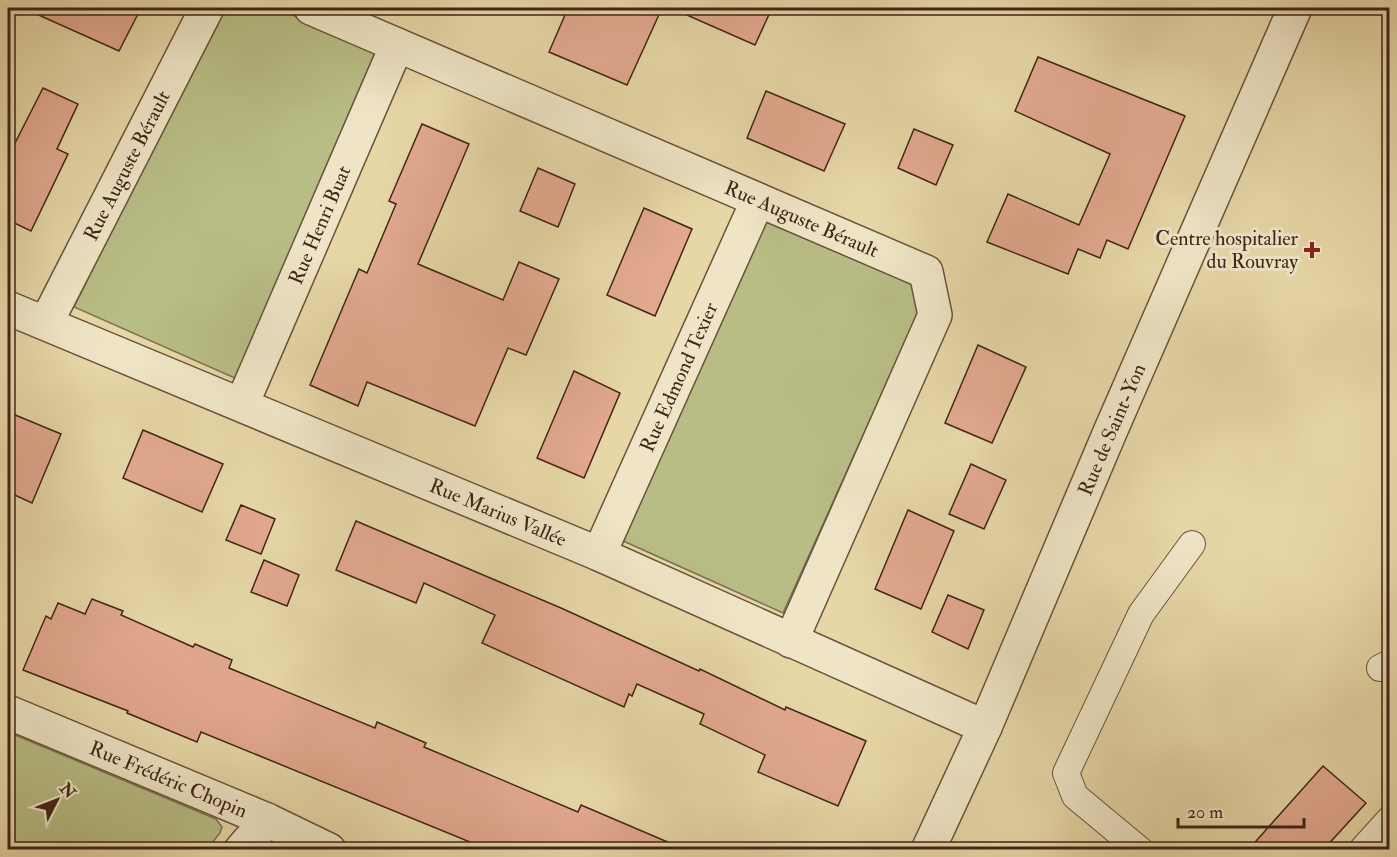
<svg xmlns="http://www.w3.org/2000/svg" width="1397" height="857" font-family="'IM FELL Double Pica',serif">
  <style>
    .green { fill: #b8bd85; stroke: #7c7150; stroke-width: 1.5 }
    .building { fill: #e2a98f; stroke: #41251a; stroke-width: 1.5 }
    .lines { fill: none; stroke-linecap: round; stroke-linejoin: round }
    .lane-casing { stroke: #6a523d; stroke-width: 28 }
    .street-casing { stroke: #6a523d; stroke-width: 36 }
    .lane { stroke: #efe5c6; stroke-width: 26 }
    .street { stroke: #efe5c6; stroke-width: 33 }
    .poi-dot { fill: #8f2418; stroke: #efe5c6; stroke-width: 2 }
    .labels { text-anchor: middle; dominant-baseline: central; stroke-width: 6; stroke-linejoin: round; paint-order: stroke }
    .street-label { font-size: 20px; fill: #41251a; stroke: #efe5c6 }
    .poi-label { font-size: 20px; fill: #41251a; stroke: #efe5c6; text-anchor: end }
  </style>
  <rect width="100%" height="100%" fill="#e7d7a7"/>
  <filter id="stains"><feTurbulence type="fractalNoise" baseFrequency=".00333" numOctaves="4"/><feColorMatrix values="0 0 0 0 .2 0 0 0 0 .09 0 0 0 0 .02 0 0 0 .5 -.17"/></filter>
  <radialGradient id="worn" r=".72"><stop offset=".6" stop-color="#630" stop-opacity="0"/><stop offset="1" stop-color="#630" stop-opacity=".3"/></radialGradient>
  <g class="green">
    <path d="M 221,8 L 277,8 L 378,54 L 237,379 L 74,307 Z"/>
    <path d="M 766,218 L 917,287 L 924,300 L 783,613 L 621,540 Z"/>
    <path d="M 8,732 L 216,819 L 222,827 L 220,833 L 207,849 L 8,849 Z"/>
  </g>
  <g class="building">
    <path d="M 23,8 L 141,8 L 119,51 Z"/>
    <path d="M 568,8 L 662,8 L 627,85 L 549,52 Z"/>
    <path d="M 671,8 L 772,8 L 755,45 Z"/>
    <path d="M 1038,57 L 1185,116 L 1128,249 L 1107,240 L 1100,258 L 1078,249 L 1068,274 L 987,242 L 1008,194 L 1079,225 L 1110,154 L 1015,111 Z"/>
    <path d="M 43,88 L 78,104 L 57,149 L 68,154 L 31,231 L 8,220 L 8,157 Z"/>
    <path d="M 766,91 L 845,124 L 824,171 L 747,138 Z"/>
    <path d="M 422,124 L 469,144 L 418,264 L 503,300 L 519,262 L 559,279 L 526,355 L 508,348 L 475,426 L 367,382 L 358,406 L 310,385 L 359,269 L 367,273 L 396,204 L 389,201 Z"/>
    <path d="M 914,129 L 953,145 L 936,185 L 898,168 Z"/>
    <path d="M 538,168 L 575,184 L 558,227 L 520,211 Z"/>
    <path d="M 644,208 L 692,229 L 655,316 L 607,295 Z"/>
    <path d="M 978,345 L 1026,367 L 992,443 L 945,423 Z"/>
    <path d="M 574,371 L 620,393 L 584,478 L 537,458 Z"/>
    <path d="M 8,412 L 61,434 L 32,503 L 8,492 Z"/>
    <path d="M 143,430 L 223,464 L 202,512 L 123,478 Z"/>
    <path d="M 971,464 L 1006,480 L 984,529 L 949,514 Z"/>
    <path d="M 241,505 L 275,519 L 261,554 L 226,540 Z"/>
    <path d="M 908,510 L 954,531 L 921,609 L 875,589 Z"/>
    <path d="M 356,521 L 561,608 L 699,671 L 700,669 L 785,710 L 786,707 L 866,741 L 838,806 L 758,772 L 765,755 L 700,724 L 704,714 L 637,684 L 632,696 L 629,694 L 624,707 L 482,643 L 495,615 L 424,583 L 416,603 L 336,570 Z"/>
    <path d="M 264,560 L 299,575 L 287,606 L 251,592 Z"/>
    <path d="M 948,595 L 984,610 L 968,649 L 932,632 Z"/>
    <path d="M 92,599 L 123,611 L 121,615 L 193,647 L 195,644 L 232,660 L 229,668 L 375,728 L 377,722 L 426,743 L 424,747 L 578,812 L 581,805 L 684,849 L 487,849 L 201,732 L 197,742 L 127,713 L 128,711 L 23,670 L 46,616 L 51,619 L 58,603 L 85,614 Z"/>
    <path d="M 1323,766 L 1366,803 L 1324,849 L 1249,849 Z"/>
  </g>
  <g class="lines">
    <defs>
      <g id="lane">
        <path d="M 1380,668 L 1390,663"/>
        <path d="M 1140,850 L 1075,796 L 1066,773 L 1141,614 L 1192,544"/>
        <path d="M 1362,850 L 1390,819"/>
      </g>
      <g id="street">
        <path id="s1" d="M 311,8 L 926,272 L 935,315 L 791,641"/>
        <path id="s2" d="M 8,308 L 599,554 L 985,727"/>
        <path id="s3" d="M 46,323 L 207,8"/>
        <path id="s4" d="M 242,404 L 397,45"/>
        <path id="s5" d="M 599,554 L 758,200"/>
        <path id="s6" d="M 8,712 L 267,820 L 329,850"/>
        <path d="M 241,850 L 267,820"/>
        <path id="s7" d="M 928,850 L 985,727 L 1110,432 L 1295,8"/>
      </g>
    </defs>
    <use href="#lane" class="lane-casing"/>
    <use href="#street" class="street-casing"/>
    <use href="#lane" class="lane"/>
    <use href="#street" class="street"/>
  </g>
  <path class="poi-dot" d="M1309 241h6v6h6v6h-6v6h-6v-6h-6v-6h6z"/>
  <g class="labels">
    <g class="street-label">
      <text stroke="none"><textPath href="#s3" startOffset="177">Rue Auguste Bérault</textPath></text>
      <text stroke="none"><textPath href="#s1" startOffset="534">Rue Auguste Bérault</textPath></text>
      <text stroke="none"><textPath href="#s4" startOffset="195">Rue Henri Buat</textPath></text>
      <text stroke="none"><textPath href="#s5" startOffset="194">Rue Edmond Texier</textPath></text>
      <text stroke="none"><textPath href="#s7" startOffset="459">Rue de Saint-Yon</textPath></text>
      <text stroke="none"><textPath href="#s2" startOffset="531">Rue Marius Vallée</textPath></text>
      <text stroke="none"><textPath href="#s6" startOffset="174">Rue Frédéric Chopin</textPath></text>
    </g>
    <g class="poi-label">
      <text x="1298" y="238">Centre hospitalier<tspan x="1298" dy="23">du Rouvray</tspan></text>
    </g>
  </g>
  <rect width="1397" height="857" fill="none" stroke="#e7d7a7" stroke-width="30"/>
  <rect x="9" y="9" width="1379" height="839" fill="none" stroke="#41251a" stroke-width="3"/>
  <rect x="15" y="15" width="1367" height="827" fill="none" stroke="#41251a" stroke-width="1.5"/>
  <g transform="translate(57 800) rotate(48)" stroke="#efe5c6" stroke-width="4.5" paint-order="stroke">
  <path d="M0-4.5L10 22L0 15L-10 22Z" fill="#41251a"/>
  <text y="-9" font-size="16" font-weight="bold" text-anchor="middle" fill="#41251a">N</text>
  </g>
  <path d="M1178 818v9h126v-9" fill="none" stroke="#41251a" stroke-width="3"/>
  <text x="1187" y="818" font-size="18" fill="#41251a" stroke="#efe5c6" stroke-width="4.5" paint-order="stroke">20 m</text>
  <rect width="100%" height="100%" filter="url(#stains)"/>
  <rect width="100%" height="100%" fill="url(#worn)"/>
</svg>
